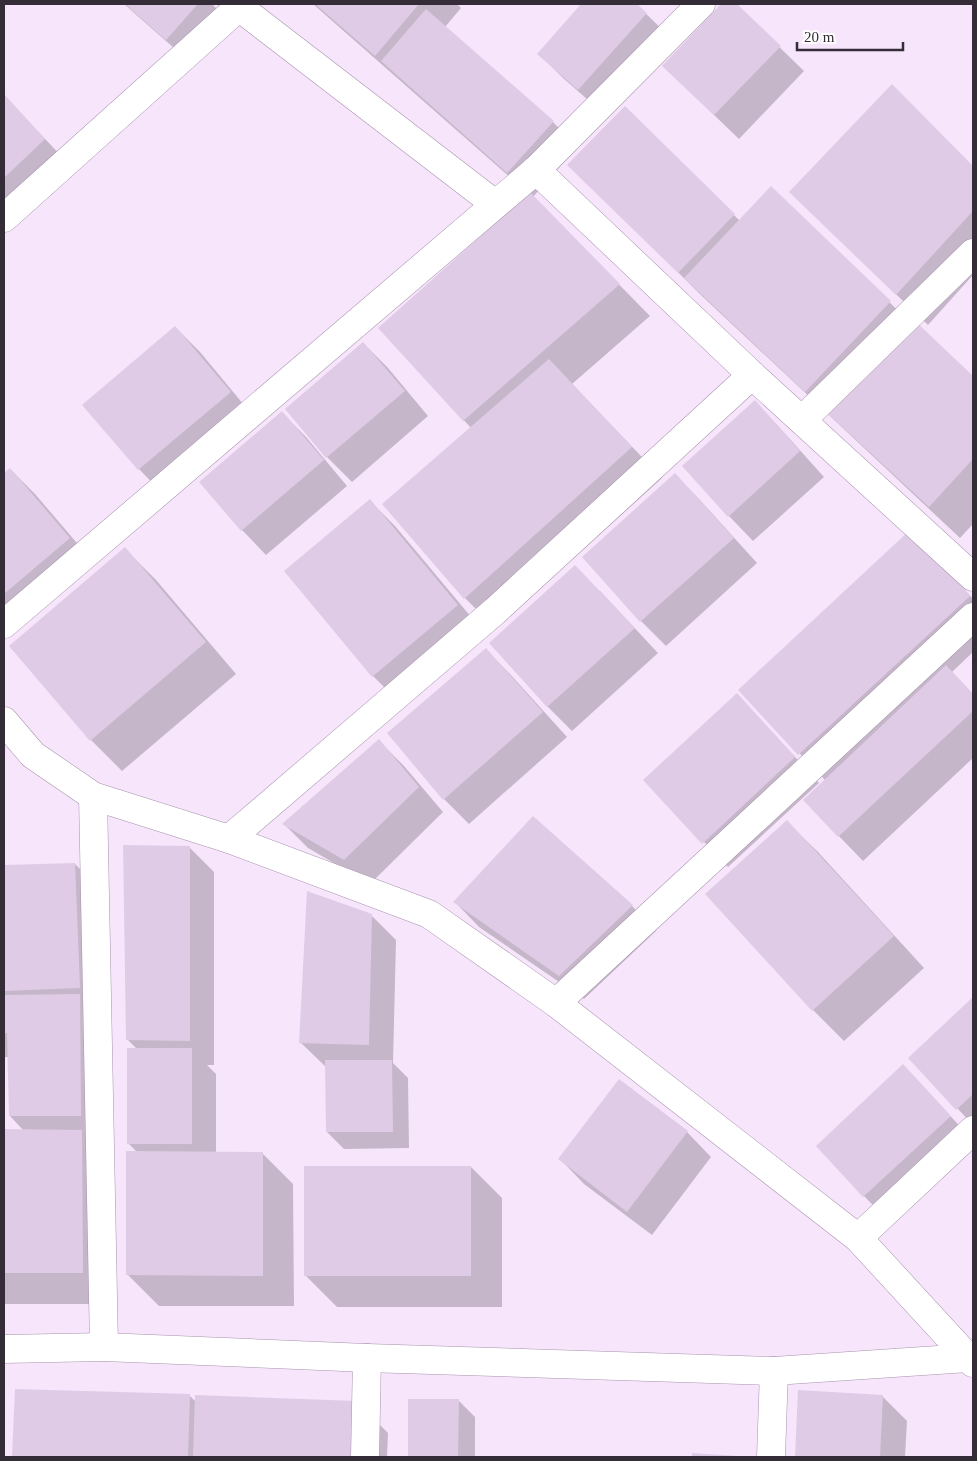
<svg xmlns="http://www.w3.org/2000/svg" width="977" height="1461" font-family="'Times New Roman',serif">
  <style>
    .shadow { fill: #0003 }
    .building { fill: #e0cbe6 }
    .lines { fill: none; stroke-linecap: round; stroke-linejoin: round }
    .street-casing { stroke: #a793ad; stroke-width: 29 }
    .street { stroke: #fff; stroke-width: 28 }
  </style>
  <rect width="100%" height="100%" fill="#f7e5fc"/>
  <g class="shadow">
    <path d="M 124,4 L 212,4 L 229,21 L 191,63 Z"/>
    <path d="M 313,4 L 457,4 L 461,8 L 445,27 L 553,122 L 577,147 L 533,197 L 650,316 L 572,384 L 662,478 L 496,629 L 465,598 L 384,504 L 471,428 L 380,328 L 529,194 Z"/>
    <path d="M 583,4 L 636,4 L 671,38 L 604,114 L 563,78 L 539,54 Z"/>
    <path d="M 722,4 L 735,4 L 804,71 L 739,139 L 663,66 Z"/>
    <path d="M 892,86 L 973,168 L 973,275 L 928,325 L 822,223 Z"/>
    <path d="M 4,96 L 69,164 L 4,225 Z"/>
    <path d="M 625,108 L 740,221 L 771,188 L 911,323 L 913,321 L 973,377 L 973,524 L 960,538 L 703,297 L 594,189 Z"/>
    <path d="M 175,327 L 200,352 L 254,417 L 163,494 L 139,469 L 84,405 Z"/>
    <path d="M 363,343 L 388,368 L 428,416 L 352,482 L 327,457 L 287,409 Z"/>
    <path d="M 755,402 L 779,427 L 824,477 L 753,541 L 729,516 Z"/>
    <path d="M 282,413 L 306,437 L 347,486 L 266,555 L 242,530 Z"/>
    <path d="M 10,469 L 35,494 L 94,563 L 4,639 L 4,475 Z"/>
    <path d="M 675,475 L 699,499 L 757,563 L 666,646 L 641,621 L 584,558 Z"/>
    <path d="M 370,501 L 395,526 L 482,630 L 398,701 L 373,676 Z"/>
    <path d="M 125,549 L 156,580 L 236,674 L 122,771 L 91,740 L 11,646 Z"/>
    <path d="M 940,563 L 973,599 L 973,652 L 952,672 L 973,694 L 973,758 L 863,861 L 804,800 L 825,780 L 739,690 Z"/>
    <path d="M 600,591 L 658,653 L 572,731 L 548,707 L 490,643 Z"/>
    <path d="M 486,650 L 510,674 L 567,737 L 469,824 L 444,799 L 389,733 Z"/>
    <path d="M 737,695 L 761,720 L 819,783 L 728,867 L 645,780 Z"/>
    <path d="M 379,741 L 404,766 L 443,812 L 370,884 L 308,848 L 284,824 Z"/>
    <path d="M 533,818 L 632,906 L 656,931 L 584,999 L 479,927 L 455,902 Z"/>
    <path d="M 786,821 L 818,852 L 924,968 L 844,1041 L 813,1010 Z"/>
    <path d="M 189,847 L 214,872 L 214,1065 L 207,1065 L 216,1074 L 216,1153 L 262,1153 L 293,1184 L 294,1306 L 159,1306 L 128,1275 L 137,1152 L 128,1143 L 137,1049 L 128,1040 Z"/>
    <path d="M 75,864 L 99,888 L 113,1304 L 4,1304 L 4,1130 L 24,1131 L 10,1116 L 9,1057 L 4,1057 L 4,866 Z"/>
    <path d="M 371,915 L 396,940 L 393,1063 L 408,1078 L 409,1148 L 344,1149 L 327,1132 L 326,1067 L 300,1042 Z"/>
    <path d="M 973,999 L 973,1125 L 910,1058 Z"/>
    <path d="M 903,1066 L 973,1140 L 888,1221 L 864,1196 Z"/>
    <path d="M 687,1132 L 711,1157 L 652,1235 L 584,1184 L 560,1159 Z"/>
    <path d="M 471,1167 L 502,1198 L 502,1307 L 337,1307 L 306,1276 Z"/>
    <path d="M 16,1391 L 189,1395 L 196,1402 L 357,1402 L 388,1433 L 387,1457 L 13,1457 Z"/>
    <path d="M 799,1392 L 882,1396 L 907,1421 L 905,1457 L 796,1457 Z"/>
    <path d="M 410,1400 L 458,1400 L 475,1417 L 475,1457 L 409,1457 Z"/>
  </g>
  <g class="building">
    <path d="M 125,4 L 198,4 L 166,40 Z"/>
    <path d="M 315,4 L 419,4 L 375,56 Z"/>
    <path d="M 581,4 L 637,4 L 647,13 L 578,90 L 537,54 Z"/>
    <path d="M 721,4 L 737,4 L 781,46 L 714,115 L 662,66 Z"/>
    <path d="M 426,9 L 554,121 L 507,173 L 381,61 Z"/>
    <path d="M 892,84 L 973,166 L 973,211 L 896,295 L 789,192 Z"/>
    <path d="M 4,94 L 45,139 L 4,178 Z"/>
    <path d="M 625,106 L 735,214 L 678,273 L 567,165 Z"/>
    <path d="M 771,186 L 891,301 L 805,392 L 684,278 Z"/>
    <path d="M 530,192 L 620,284 L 463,421 L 378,328 Z"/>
    <path d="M 913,319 L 973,376 L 973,459 L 929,507 L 826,412 Z"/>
    <path d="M 175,326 L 231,392 L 138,470 L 82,405 Z"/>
    <path d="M 363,342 L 405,391 L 326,458 L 285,409 Z"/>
    <path d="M 549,359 L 632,447 L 464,599 L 382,504 Z"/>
    <path d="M 755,400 L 800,451 L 728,517 L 682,466 Z"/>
    <path d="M 282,411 L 324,460 L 241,531 L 199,482 Z"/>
    <path d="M 10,468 L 70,538 L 4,594 L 4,473 Z"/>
    <path d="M 675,473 L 734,538 L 640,622 L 582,557 Z"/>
    <path d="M 370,499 L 458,605 L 372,677 L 284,571 Z"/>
    <path d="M 910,530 L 970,596 L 798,755 L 738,690 Z"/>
    <path d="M 125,547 L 206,642 L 90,741 L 9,646 Z"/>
    <path d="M 575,565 L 635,628 L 547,707 L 489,643 Z"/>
    <path d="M 486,648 L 543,712 L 443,800 L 387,733 Z"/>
    <path d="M 946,665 L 973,694 L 973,711 L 838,837 L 803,800 Z"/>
    <path d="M 737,693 L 795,757 L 702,844 L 643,780 Z"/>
    <path d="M 379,739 L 419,787 L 344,860 L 282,824 Z"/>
    <path d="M 533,816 L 633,905 L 559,976 L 453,902 Z"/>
    <path d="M 787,820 L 894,936 L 812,1011 L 705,894 Z"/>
    <path d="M 123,845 L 190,846 L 190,1041 L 126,1040 Z"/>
    <path d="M 75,863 L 80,988 L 4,991 L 4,865 Z"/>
    <path d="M 307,891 L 372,914 L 369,1045 L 299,1043 Z"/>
    <path d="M 80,994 L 81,1116 L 9,1116 L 7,1033 L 4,1033 L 4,995 Z"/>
    <path d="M 973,997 L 973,1094 L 956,1110 L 908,1058 Z"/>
    <rect x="127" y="1048" width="65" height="96"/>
    <path d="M 325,1060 L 392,1060 L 393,1132 L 326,1132 Z"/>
    <path d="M 903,1064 L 951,1116 L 863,1197 L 816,1146 Z"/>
    <path d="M 619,1079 L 688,1131 L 627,1212 L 558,1159 Z"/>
    <path d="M 4,1129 L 82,1130 L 83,1273 L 4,1273 Z"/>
    <path d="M 126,1151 L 263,1152 L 263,1276 L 126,1275 Z"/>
    <rect x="304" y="1166" width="167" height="110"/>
    <path d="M 15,1389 L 190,1394 L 188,1457 L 12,1457 Z"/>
    <path d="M 798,1390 L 883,1395 L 880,1457 L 795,1457 Z"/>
    <path d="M 195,1395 L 357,1401 L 356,1457 L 193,1457 Z"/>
    <path d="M 408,1399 L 459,1399 L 458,1457 L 408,1457 Z"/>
    <path d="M 692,1453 L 738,1456 L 738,1457 L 692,1457 Z"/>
  </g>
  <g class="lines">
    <defs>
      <g id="street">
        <path d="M 235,4 L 495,204"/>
        <path d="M 536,170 L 752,375 L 973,577"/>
        <path d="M 4,218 L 239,7"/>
        <path d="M 802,420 L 973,253"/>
        <path d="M 4,624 L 536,170 L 701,4"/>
        <path d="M 4,721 L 33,755 L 93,796 L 229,839 L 429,914 L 556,1003 L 858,1238 L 973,1363"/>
        <path d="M 93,796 L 104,1347"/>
        <path d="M 229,839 L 495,611 L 752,375"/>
        <path d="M 556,1003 L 973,617"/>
        <path d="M 858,1238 L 973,1130"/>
        <path d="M 4,1349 L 104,1347 L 367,1358 L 774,1371 L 968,1358"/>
        <path d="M 365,1457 L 367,1358"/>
        <path d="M 771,1457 L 774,1371"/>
      </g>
    </defs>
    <use href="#street" class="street-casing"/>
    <use href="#street" class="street"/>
  </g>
  <rect width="977" height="1461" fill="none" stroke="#342c36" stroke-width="10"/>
  <path d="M797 42v8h106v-8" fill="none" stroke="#342c36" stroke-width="2.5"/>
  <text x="804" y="42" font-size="15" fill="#342c36" stroke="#ffffff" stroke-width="4" paint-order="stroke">20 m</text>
</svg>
